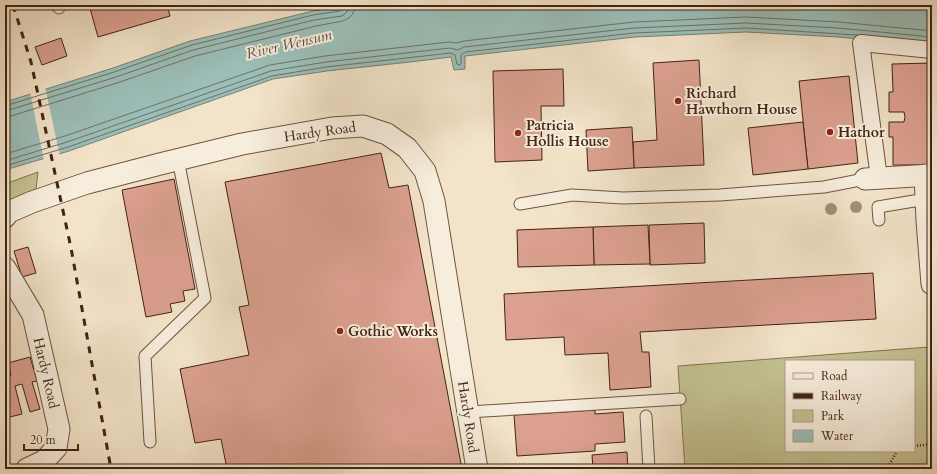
<svg xmlns="http://www.w3.org/2000/svg" width="937" height="474" font-family="Cardo,serif">
  <style>
    .green { fill: #c3c191; stroke: #827252; fill-rule: evenodd }
    .water { fill: #9bbeb8; stroke: #778076 }
    .pier { fill: #f2e3c9 }
    .lines { fill: none; stroke-linecap: round; stroke-linejoin: round }
    .shore { stroke: #6e7166; stroke-width: 1 }
    .building { fill: #dba08f; stroke: #412413 }
    .service-casing { stroke: #6d5440; stroke-width: 13 }
    .pedestrian-casing { stroke: #6d5440; stroke-width: 18 }
    .minor-casing { stroke: #6d5440; stroke-width: 23 }
    .path { stroke: #412413; stroke-width: 2.5; stroke-dasharray: 1 2; stroke-linecap: butt }
    .service { stroke: #f7eddc; stroke-width: 11 }
    .pedestrian { stroke: #f7eddc; stroke-width: 16 }
    .minor { stroke: #f7eddc; stroke-width: 21 }
    .rail { stroke: #412413; stroke-width: 3; stroke-dasharray: 7 7; stroke-linecap: butt }
    .tree { fill: #a38f76 }
    .poi-dot { fill: #8f2418; stroke: #f7eddc; stroke-width: 1.5 }
    .labels { text-anchor: middle; dominant-baseline: central; stroke-width: 4; stroke-linejoin: round; paint-order: stroke }
    .poi-label { font-size: 14px; font-weight: bold; fill: #412413; stroke: #f7eddc; text-anchor: start }
    .street-label { font-size: 14px; fill: #412413; stroke: #f7eddc }
    .water-label { font-size: 15px; font-style: italic; fill: #5c5245; stroke: #f7eddc }
  </style>
  <rect width="100%" height="100%" fill="#f2e3c9"/>
  <filter id="stains"><feTurbulence type="fractalNoise" baseFrequency=".005" numOctaves="4"/><feColorMatrix values="0 0 0 0 .2 0 0 0 0 .09 0 0 0 0 .02 0 0 0 .5 -.17"/></filter>
  <radialGradient id="worn" r=".72"><stop offset=".6" stop-color="#630" stop-opacity="0"/><stop offset="1" stop-color="#630" stop-opacity=".3"/></radialGradient>
  <g class="green">
    <path d="M 38,172 L 36,189 L 5,203 L 5,184 Z"/>
    <path d="M 929,347 L 932,359 L 932,469 L 685,469 L 678,366 ZM 786,361 L 914,361 L 914,451 L 786,451 Z"/>
  </g>
  <path class="water" d="M 353,5 L 932,5 L 932,46 L 838,37 L 746,32 L 635,37 L 465,56 L 465,69 L 454,70 L 451,57 L 410,62 L 327,71 L 273,79 L 69,151 L 5,170 L 5,102 L 113,68 L 190,41 L 313,11 Z"/>
  <path class="pier" d="M 45,87 L 60,156 L 44,161 L 30,92 Z"/>
  <g class="lines">
    <g class="shore">
      <path d="M 5,106 L 114,72 L 192,45 L 313,15 L 340,11 L 343,8 L 344,5"/>
      <path d="M 5,111 L 9,110 L 116,77 L 193,50 L 314,20 L 342,16 L 347,12 L 349,5"/>
      <path d="M 5,117 L 11,116 L 117,83 L 195,56 L 316,26 L 343,21 L 349,18 L 352,15 L 354,11 L 355,5"/>
      <path d="M 5,154 L 65,136 L 270,65 L 325,56 L 449,42 L 457,43 L 464,41 L 634,22 L 746,17 L 839,22 L 932,31"/>
      <path d="M 5,161 L 67,142 L 271,71 L 326,62 L 450,48 L 458,50 L 464,47 L 634,28 L 746,23 L 838,28 L 932,37"/>
      <path d="M 5,166 L 68,147 L 272,76 L 326,67 L 451,53 L 455,55 L 457,64 L 459,65 L 461,64 L 461,55 L 465,52 L 634,33 L 746,28 L 857,35"/>
    </g>
  </g>
  <g class="building">
    <path d="M 89,5 L 167,5 L 170,16 L 98,37 Z"/>
    <path d="M 61,38 L 67,56 L 42,65 L 35,47 Z"/>
    <path d="M 699,60 L 704,165 L 634,168 L 633,142 L 657,140 L 653,63 Z"/>
    <path d="M 932,63 L 932,165 L 893,165 L 893,137 L 889,137 L 889,122 L 904,122 L 905,117 L 904,112 L 889,112 L 889,92 L 893,92 L 892,64 Z"/>
    <path d="M 563,69 L 564,106 L 541,106 L 542,160 L 495,162 L 493,71 Z"/>
    <path d="M 849,76 L 858,163 L 808,169 L 799,81 Z"/>
    <path d="M 803,122 L 808,169 L 753,175 L 748,128 Z"/>
    <path d="M 632,127 L 634,168 L 588,171 L 586,130 Z"/>
    <path d="M 381,153 L 389,188 L 408,185 L 462,469 L 227,469 L 221,439 L 195,443 L 180,369 L 249,355 L 239,307 L 249,305 L 225,182 Z"/>
    <path d="M 174,179 L 195,289 L 183,291 L 185,301 L 170,304 L 172,312 L 146,317 L 122,190 Z"/>
    <path d="M 704,223 L 705,263 L 650,265 L 649,225 Z"/>
    <path d="M 648,225 L 650,264 L 594,265 L 593,227 Z"/>
    <path d="M 593,227 L 594,265 L 518,267 L 517,230 Z"/>
    <path d="M 28,247 L 36,273 L 22,277 L 14,251 Z"/>
    <path d="M 873,273 L 876,319 L 640,332 L 642,352 L 649,352 L 651,387 L 610,390 L 608,353 L 565,355 L 564,337 L 506,340 L 504,294 Z"/>
    <path d="M 30,357 L 37,381 L 32,382 L 40,409 L 30,412 L 22,384 L 15,386 L 22,414 L 10,417 L 5,399 L 5,376 L 11,375 L 8,363 Z"/>
    <path d="M 595,410 L 595,414 L 623,412 L 625,442 L 595,444 L 595,451 L 517,456 L 514,415 Z"/>
    <path d="M 627,452 L 628,469 L 593,469 L 592,455 Z"/>
  </g>
  <g class="lines">
    <defs>
      <g id="service">
        <path d="M 56,5 L 59,8"/>
        <path d="M 520,204 L 572,195 L 623,198 L 720,195 L 824,187 L 865,179"/>
        <path d="M 879,220 L 878,207 L 926,199"/>
        <path d="M 468,412 L 680,399"/>
        <path d="M 646,416 L 649,469"/>
        <path d="M 150,442 L 145,356 L 205,298 L 178,159"/>
      </g>
      <path id="pedestrian" d="M 879,178 L 861,43 L 932,50"/>
      <g id="minor">
        <path d="M 925,175 L 927,221 L 932,284"/>
        <path d="M 865,179 L 932,175"/>
        <path d="M 5,217 L 9,212 L 32,202 L 87,183 L 160,164 L 242,144 L 332,128 L 363,126 L 387,134 L 407,148 L 425,171 L 434,201 L 477,469"/>
        <path d="M 5,268 L 33,315 L 59,429 L 56,448 L 44,461 L 27,469"/>
      </g>
    </defs>
    <use href="#service" class="service-casing"/>
    <use href="#pedestrian" class="pedestrian-casing"/>
    <use href="#minor" class="minor-casing"/>
    <g class="path">
      <path d="M 914,446 L 932,444"/>
      <path d="M 888,467 L 897,451"/>
      <path d="M 845,469 L 888,467 L 888,469"/>
    </g>
    <use href="#service" class="service"/>
    <use href="#pedestrian" class="pedestrian"/>
    <use href="#minor" class="minor"/>
    <path class="rail" d="M 13,5 L 31,62 L 71,248 L 111,469"/>
  </g>
  <g class="tree">
    <circle cx="856" cy="207" r="6"/>
    <circle cx="831" cy="209" r="6"/>
  </g>
  <g class="poi-dot">
    <circle cx="678" cy="101" r="4"/>
    <circle cx="830" cy="132" r="4"/>
    <circle cx="518" cy="133" r="4"/>
    <circle cx="340" cy="331" r="4"/>
  </g>
  <g class="labels">
    <g class="poi-label">
      <text x="686" y="93">Richard<tspan x="686" dy="16">Hawthorn House</tspan></text>
      <text x="526" y="125">Patricia<tspan x="526" dy="16">Hollis House</tspan></text>
      <text x="838" y="132">Hathor</text>
      <text x="348" y="331">Gothic Works</text>
    </g>
    <g class="street-label">
      <text transform="translate(320 132) rotate(-8)">Hardy Road</text>
      <text transform="translate(46 373) rotate(77)">Hardy Road</text>
      <text transform="translate(468 417) rotate(81)">Hardy Road</text>
    </g>
    <g class="water-label">
      <text transform="translate(289 44) rotate(-13)">River Wensum</text>
    </g>
  </g>
  <rect width="937" height="474" fill="none" stroke="#f2e3c9" stroke-width="20"/>
  <rect x="6" y="6" width="925" height="462" fill="none" stroke="#412413" stroke-width="2"/>
  <rect x="10" y="10" width="917" height="454" fill="none" stroke="#412413"/>
  <rect x="785" y="360" width="130" height="92" fill="#f7eddc" stroke="#ae9d8c"/>
  <rect x="793" y="373" width="20" height="6" fill="#f7eddc" stroke="#ae9d8c"/>
  <text x="821" y="380" font-size="12" fill="#412413">Road</text>
  <rect x="793" y="393" width="20" height="6" fill="#412413" stroke="#ae9d8c"/>
  <text x="821" y="400" font-size="12" fill="#412413">Railway</text>
  <rect x="793" y="410" width="20" height="12" fill="#c3c191" stroke="#ae9d8c"/>
  <text x="821" y="420" font-size="12" fill="#412413">Park</text>
  <rect x="793" y="430" width="20" height="12" fill="#9bbeb8" stroke="#ae9d8c"/>
  <text x="821" y="440" font-size="12" fill="#412413">Water</text>
  <path d="M24 444v6h54v-6" fill="none" stroke="#412413" stroke-width="2"/>
  <text x="30" y="444" font-size="12" fill="#412413" stroke="#f7eddc" stroke-width="3" paint-order="stroke">20 m</text>
  <rect width="100%" height="100%" filter="url(#stains)"/>
  <rect width="100%" height="100%" fill="url(#worn)"/>
</svg>
